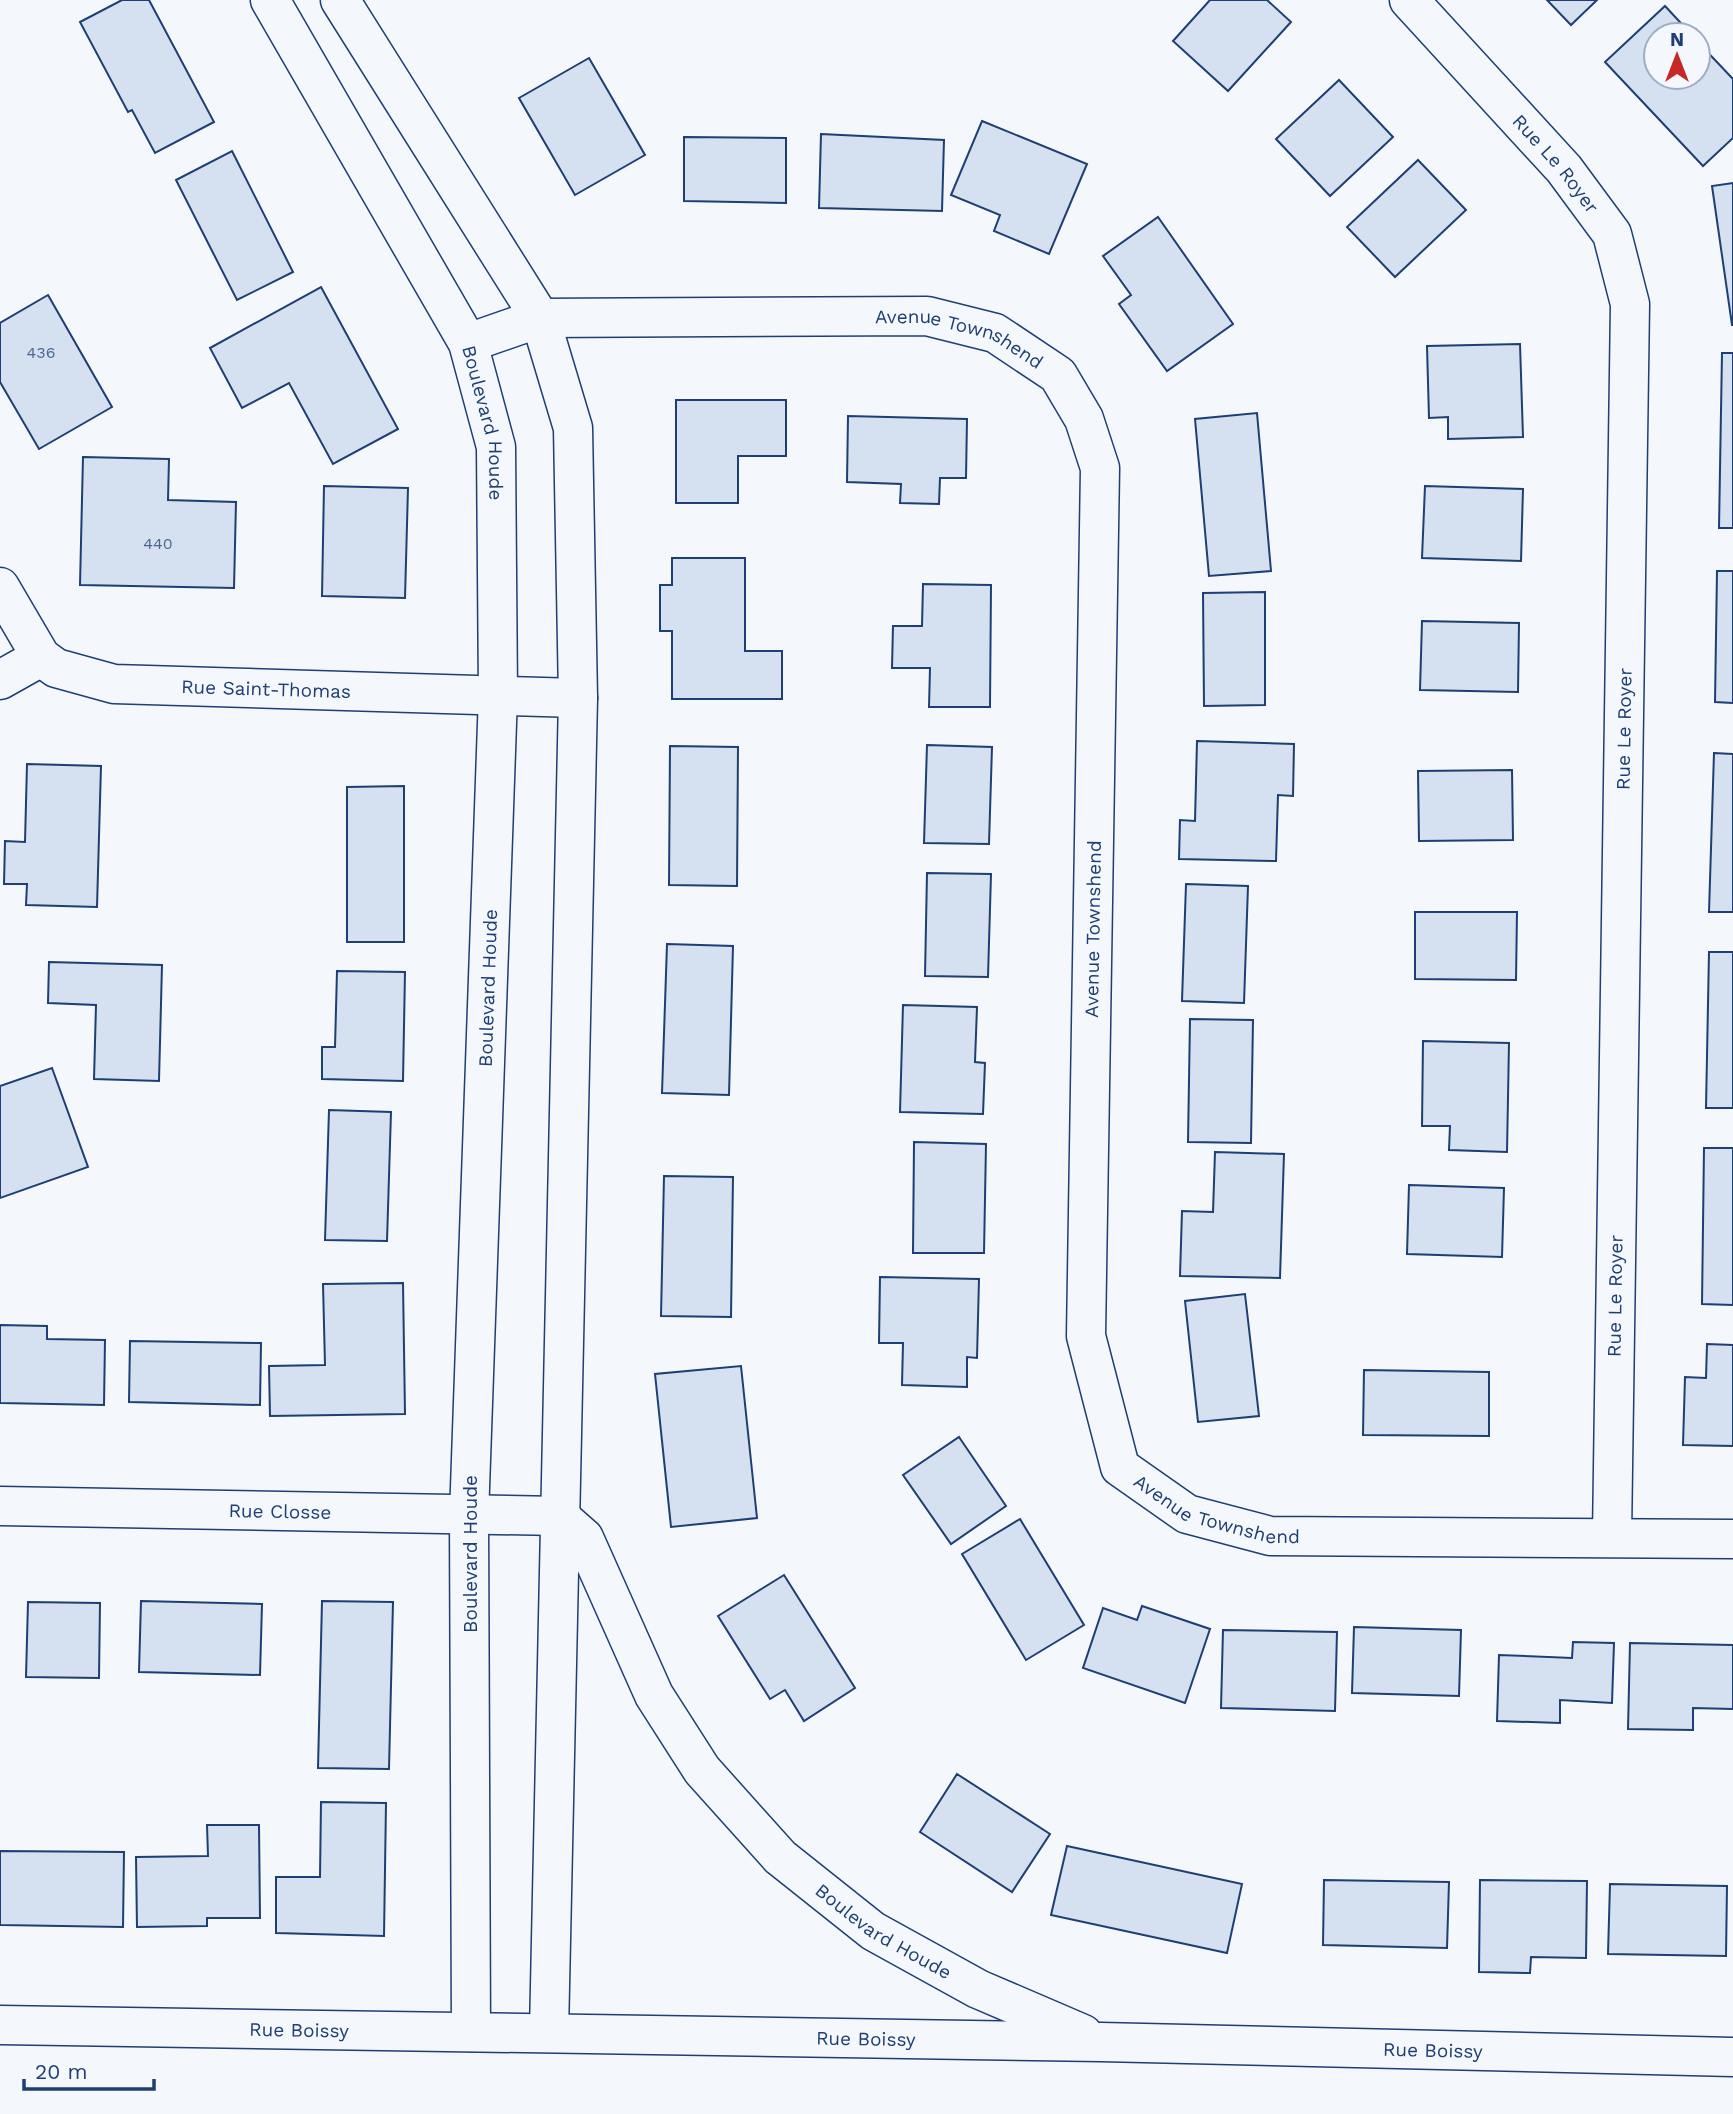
<svg xmlns="http://www.w3.org/2000/svg" width="1733" height="2114" font-family="'Work Sans',sans-serif">
  <style>
    .building { fill: #d5e0f0; stroke: #1d3f73; stroke-width: 2 }
    .lines { fill: none; stroke-linecap: round; stroke-linejoin: round }
    .minor-casing { stroke: #1d3f73; stroke-width: 41 }
    .minor { stroke: #f4f7fb; stroke-width: 38 }
    .labels { text-anchor: middle; dominant-baseline: central; stroke-width: 5; stroke-linejoin: round; paint-order: stroke }
    .number-label { font-size: 16px; fill: #4b6792 }
    .street-label { font-size: 19px; fill: #1d3f73; stroke: #f4f7fb }
  </style>
  <rect width="100%" height="100%" fill="#f4f7fb"/>
  <g class="building">
    <path d="M 122,0 L 149,0 L 214,122 L 155,153 L 132,110 L 128,112 L 80,22 Z"/>
    <path d="M 1210,0 L 1267,0 L 1291,22 L 1228,91 L 1173,41 Z"/>
    <path d="M 1547,0 L 1597,0 L 1571,25 Z"/>
    <path d="M 1665,6 L 1692,35 L 1656,35 L 1656,77 L 1698,77 L 1698,42 L 1733,79 L 1733,138 L 1703,166 L 1605,62 Z"/>
    <path d="M 589,58 L 645,155 L 575,195 L 519,98 Z"/>
    <path d="M 1339,80 L 1393,137 L 1330,196 L 1276,139 Z"/>
    <path d="M 982,121 L 1087,164 L 1049,254 L 994,231 L 1000,215 L 951,195 Z"/>
    <path d="M 821,134 L 944,140 L 942,211 L 819,208 Z"/>
    <path d="M 684,137 L 786,138 L 786,203 L 684,201 Z"/>
    <path d="M 232,151 L 293,272 L 237,300 L 176,180 Z"/>
    <path d="M 1418,160 L 1466,210 L 1395,277 L 1347,227 Z"/>
    <path d="M 1733,183 L 1733,325 L 1732,325 L 1712,186 Z"/>
    <path d="M 1158,217 L 1233,324 L 1167,371 L 1119,304 L 1131,295 L 1103,256 Z"/>
    <path d="M 321,287 L 398,429 L 333,464 L 289,383 L 242,408 L 210,348 Z"/>
    <path d="M 48,295 L 112,407 L 39,449 L 0,382 L 0,323 Z"/>
    <path d="M 1520,344 L 1523,437 L 1448,439 L 1448,417 L 1429,418 L 1427,346 Z"/>
    <path d="M 1722,353 L 1733,353 L 1733,528 L 1719,528 Z"/>
    <path d="M 676,400 L 786,400 L 786,456 L 738,456 L 738,503 L 676,503 Z"/>
    <path d="M 1257,413 L 1271,571 L 1209,576 L 1195,419 Z"/>
    <path d="M 848,416 L 967,419 L 966,478 L 940,478 L 939,504 L 900,503 L 901,484 L 847,482 Z"/>
    <path d="M 83,457 L 169,459 L 168,500 L 236,502 L 234,588 L 80,585 Z"/>
    <path d="M 324,486 L 408,488 L 405,598 L 322,596 Z"/>
    <path d="M 1425,486 L 1523,489 L 1521,561 L 1422,558 Z"/>
    <path d="M 672,558 L 745,558 L 745,651 L 782,651 L 782,699 L 672,699 L 672,631 L 660,631 L 660,585 L 672,585 Z"/>
    <path d="M 1717,571 L 1733,571 L 1733,703 L 1715,702 Z"/>
    <path d="M 923,584 L 991,585 L 990,707 L 929,707 L 930,668 L 892,668 L 893,626 L 922,626 Z"/>
    <path d="M 1265,592 L 1265,705 L 1204,706 L 1203,593 Z"/>
    <path d="M 1422,621 L 1519,623 L 1518,692 L 1420,690 Z"/>
    <path d="M 1197,741 L 1294,744 L 1293,796 L 1278,795 L 1276,861 L 1179,859 L 1180,820 L 1195,821 Z"/>
    <path d="M 927,745 L 992,747 L 989,844 L 924,843 Z"/>
    <path d="M 670,746 L 738,747 L 737,886 L 669,885 Z"/>
    <path d="M 1714,753 L 1733,754 L 1733,912 L 1709,912 Z"/>
    <path d="M 27,764 L 101,766 L 97,907 L 26,905 L 27,884 L 4,884 L 5,841 L 25,842 Z"/>
    <path d="M 1512,770 L 1513,840 L 1419,841 L 1418,771 Z"/>
    <path d="M 404,786 L 404,942 L 347,942 L 347,787 Z"/>
    <path d="M 927,873 L 991,874 L 988,977 L 925,976 Z"/>
    <path d="M 1186,884 L 1248,886 L 1244,1003 L 1182,1001 Z"/>
    <path d="M 1415,912 L 1517,912 L 1516,980 L 1415,979 Z"/>
    <path d="M 667,944 L 733,946 L 729,1095 L 662,1093 Z"/>
    <path d="M 1709,952 L 1733,952 L 1733,1108 L 1706,1108 Z"/>
    <path d="M 49,962 L 162,965 L 159,1081 L 94,1079 L 96,1005 L 48,1003 Z"/>
    <path d="M 337,971 L 405,972 L 403,1081 L 322,1079 L 322,1047 L 335,1047 Z"/>
    <path d="M 903,1005 L 977,1007 L 975,1062 L 985,1063 L 983,1114 L 900,1112 Z"/>
    <path d="M 1190,1019 L 1253,1020 L 1251,1143 L 1188,1142 Z"/>
    <path d="M 1423,1041 L 1509,1043 L 1507,1152 L 1449,1150 L 1450,1126 L 1422,1126 Z"/>
    <path d="M 52,1068 L 88,1167 L 0,1198 L 0,1086 Z"/>
    <path d="M 329,1110 L 391,1112 L 387,1241 L 325,1240 Z"/>
    <path d="M 914,1142 L 986,1144 L 984,1253 L 913,1253 Z"/>
    <path d="M 1704,1148 L 1733,1148 L 1733,1305 L 1702,1304 Z"/>
    <path d="M 1215,1152 L 1284,1154 L 1280,1278 L 1180,1276 L 1182,1211 L 1213,1212 Z"/>
    <path d="M 664,1176 L 733,1177 L 731,1317 L 661,1316 Z"/>
    <path d="M 1409,1185 L 1504,1188 L 1502,1257 L 1407,1254 Z"/>
    <path d="M 880,1277 L 979,1279 L 977,1358 L 967,1357 L 967,1387 L 902,1385 L 903,1343 L 879,1343 Z"/>
    <path d="M 403,1283 L 405,1414 L 270,1416 L 269,1366 L 325,1365 L 323,1284 Z"/>
    <path d="M 1245,1294 L 1259,1416 L 1198,1422 L 1185,1301 Z"/>
    <path d="M 0,1325 L 47,1326 L 47,1339 L 105,1340 L 104,1405 L 0,1403 Z"/>
    <path d="M 130,1341 L 261,1343 L 260,1405 L 129,1402 Z"/>
    <path d="M 1707,1344 L 1733,1345 L 1733,1446 L 1683,1445 L 1685,1377 L 1706,1378 Z"/>
    <path d="M 741,1366 L 757,1518 L 671,1527 L 655,1374 Z"/>
    <path d="M 1364,1370 L 1489,1372 L 1489,1436 L 1363,1435 Z"/>
    <path d="M 959,1437 L 1006,1506 L 951,1544 L 903,1475 Z"/>
    <path d="M 1020,1519 L 1084,1625 L 1026,1660 L 962,1554 Z"/>
    <path d="M 784,1575 L 855,1688 L 804,1721 L 785,1690 L 770,1699 L 718,1616 Z"/>
    <path d="M 141,1601 L 262,1604 L 260,1675 L 139,1672 Z"/>
    <path d="M 322,1601 L 393,1602 L 389,1769 L 318,1768 Z"/>
    <path d="M 28,1602 L 100,1603 L 99,1678 L 26,1677 Z"/>
    <path d="M 1142,1606 L 1210,1629 L 1185,1703 L 1083,1668 L 1103,1608 L 1137,1620 Z"/>
    <path d="M 1354,1627 L 1461,1630 L 1459,1696 L 1352,1693 Z"/>
    <path d="M 1223,1630 L 1337,1632 L 1335,1711 L 1221,1708 Z"/>
    <path d="M 1573,1642 L 1614,1643 L 1612,1703 L 1560,1700 L 1560,1723 L 1497,1721 L 1499,1655 L 1572,1658 Z"/>
    <path d="M 1630,1643 L 1733,1645 L 1733,1709 L 1693,1708 L 1693,1730 L 1628,1729 Z"/>
    <path d="M 957,1774 L 1050,1834 L 1012,1892 L 920,1832 Z"/>
    <path d="M 321,1802 L 386,1803 L 384,1936 L 276,1933 L 276,1877 L 320,1877 Z"/>
    <path d="M 207,1825 L 259,1825 L 260,1918 L 207,1918 L 207,1926 L 137,1927 L 136,1857 L 208,1856 Z"/>
    <path d="M 1067,1846 L 1242,1884 L 1227,1953 L 1051,1915 Z"/>
    <path d="M 0,1851 L 124,1852 L 123,1927 L 0,1925 Z"/>
    <path d="M 1324,1880 L 1449,1882 L 1447,1948 L 1323,1945 Z"/>
    <path d="M 1480,1880 L 1587,1881 L 1586,1958 L 1531,1957 L 1530,1973 L 1479,1972 Z"/>
    <path d="M 1610,1884 L 1727,1886 L 1726,1956 L 1608,1954 Z"/>
  </g>
  <g class="lines">
    <defs>
      <g id="minor">
        <path id="s1" d="M 270,0 L 468,343 L 496,447 L 498,695 L 469,1516 L 471,2032"/>
        <path d="M 340,0 L 540,318 L 573,428 L 578,698 L 549,2032"/>
        <path id="s2" d="M 1409,0 L 1564,169 L 1612,234 L 1630,304 L 1612,1537"/>
        <path id="s3" d="M 468,343 L 540,318 L 927,316 L 995,333 L 1058,375 L 1084,419 L 1100,468 L 1086,1336 L 1120,1467 L 1187,1514 L 1270,1536 L 1733,1539"/>
        <path id="s4" d="M 0,587 L 41,657 L 56,668 L 114,684 L 578,698"/>
        <path d="M 0,680 L 41,657"/>
        <path id="s5" d="M 0,1506 L 559,1516"/>
        <path id="s6" d="M 559,1516 L 584,1538 L 654,1695 L 702,1770 L 780,1857 L 873,1931 L 978,1989 L 1083,2034"/>
        <path id="s7" d="M 0,2025 L 1101,2042 L 1733,2057"/>
      </g>
    </defs>
    <use href="#minor" class="minor-casing"/>
    <use href="#minor" class="minor"/>
  </g>
  <g class="labels">
    <g class="number-label">
      <text x="41" y="352">436</text>
      <text x="158" y="543">440</text>
    </g>
    <g class="street-label">
      <text stroke="none"><textPath href="#s2" startOffset="220">Rue Le Royer</textPath></text>
      <text stroke="none"><textPath href="#s3" startOffset="500">Avenue Townshend</textPath></text>
      <text stroke="none"><textPath href="#s1" startOffset="478">Boulevard Houde</textPath></text>
      <text stroke="none"><textPath href="#s4" startOffset="312">Rue Saint-Thomas</textPath></text>
      <text transform="translate(1624 729) rotate(-89)">Rue Le Royer</text>
      <text transform="translate(1093 929) rotate(-89)">Avenue Townshend</text>
      <text transform="translate(488 988) rotate(-88)">Boulevard Houde</text>
      <text transform="translate(1615 1296) rotate(-89)">Rue Le Royer</text>
      <text stroke="none"><textPath href="#s3" startOffset="1824">Avenue Townshend</textPath></text>
      <text stroke="none"><textPath href="#s5" startOffset="280">Rue Closse</textPath></text>
      <text transform="translate(470 1554) rotate(-90)">Boulevard Houde</text>
      <text stroke="none"><textPath href="#s6" startOffset="539">Boulevard Houde</textPath></text>
      <text stroke="none"><textPath href="#s7" startOffset="299">Rue Boissy</textPath></text>
      <text stroke="none"><textPath href="#s7" startOffset="866">Rue Boissy</textPath></text>
      <text stroke="none"><textPath href="#s7" startOffset="1433">Rue Boissy</textPath></text>
    </g>
  </g>
  <g transform="translate(1677 56)"><circle r="33" fill="#f4f7fb" stroke="#9eadc5" stroke-width="2"/>
  <path d="M0-5L12 26L0 18L-12 26Z" fill="#c62828"/>
  <text y="-10" font-size="19" font-weight="bold" text-anchor="middle" fill="#1d3f73">N</text>
  </g>
  <path d="M24 2079v10h130v-10" fill="none" stroke="#1d3f73" stroke-width="3.5"/>
  <text x="35" y="2079" font-size="21" fill="#1d3f73" stroke="#f4f7fb" stroke-width="5" paint-order="stroke">20 m</text>
</svg>
